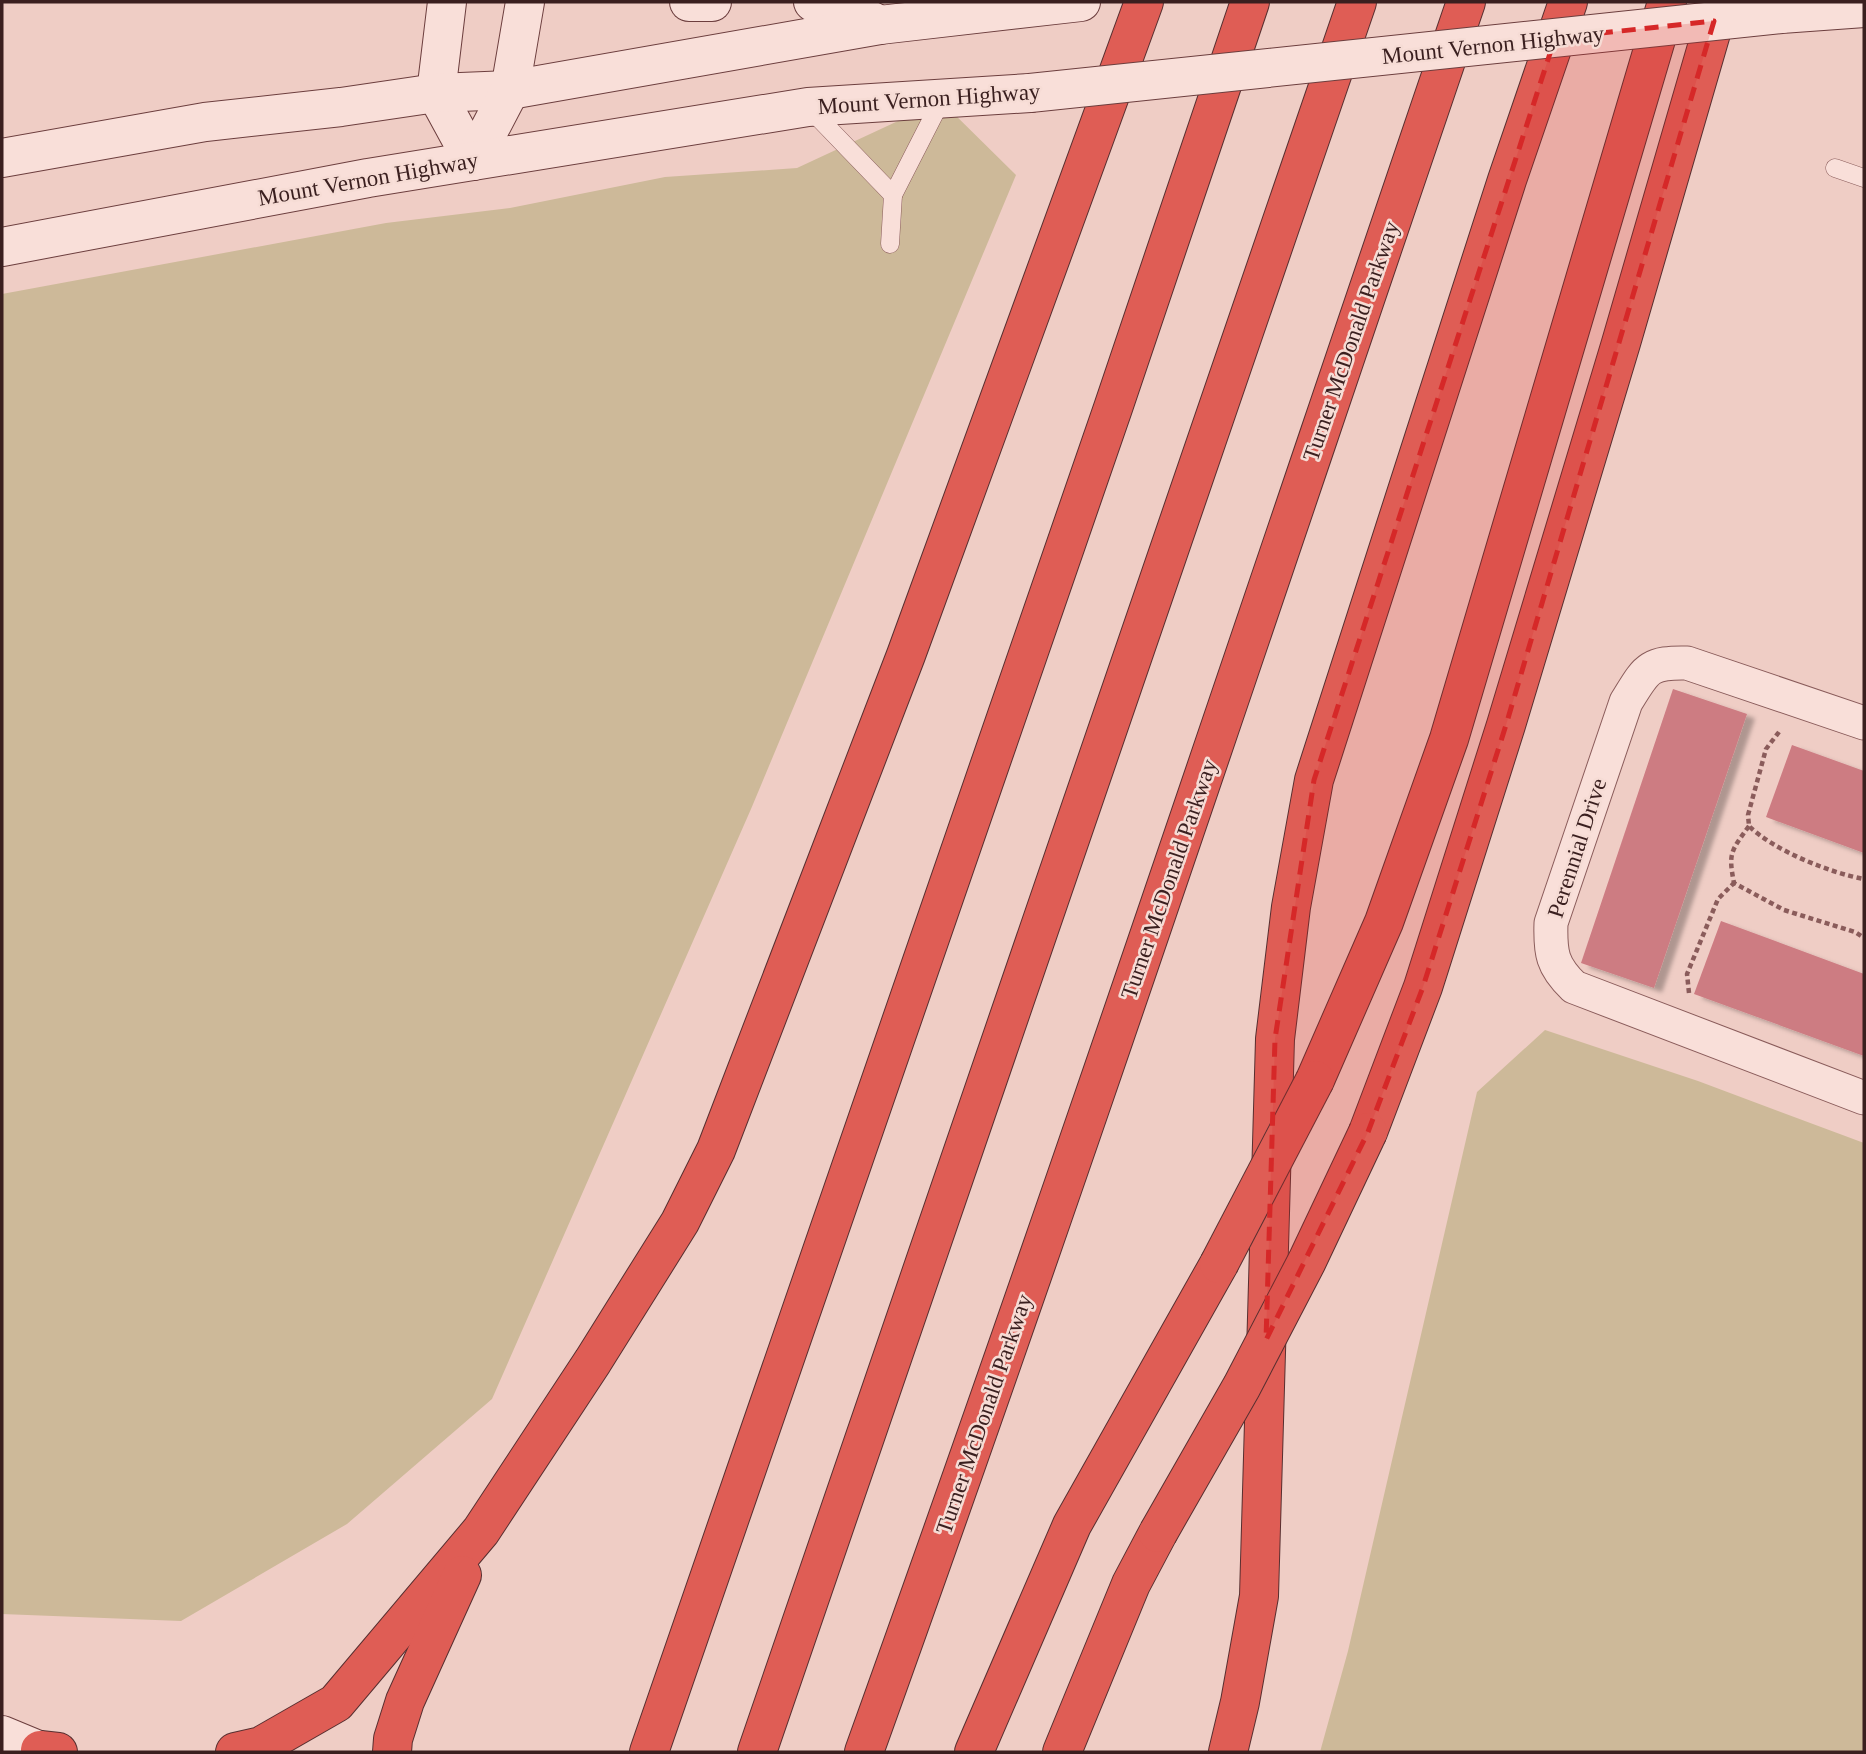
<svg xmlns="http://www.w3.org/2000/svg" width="1866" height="1754" font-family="Georgia,serif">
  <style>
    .green { fill: #cdb999 }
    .building { fill: #cd7b82; filter: url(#shadow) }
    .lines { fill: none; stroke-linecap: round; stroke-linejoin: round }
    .lane-casing { stroke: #8a5c5b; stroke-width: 19 }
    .street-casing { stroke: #8a5c5b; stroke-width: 35 }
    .secondary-casing { stroke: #6c3e3e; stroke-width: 40 }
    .highway-casing { stroke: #582f30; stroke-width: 40 }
    .path { stroke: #8a5c5b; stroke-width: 4.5; stroke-dasharray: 5 3.5; stroke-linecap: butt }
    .lane { stroke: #f9dfd9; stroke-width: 18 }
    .street { stroke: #f9dfd9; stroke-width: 33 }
    .secondary { stroke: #f9dfd9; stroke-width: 38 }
    .highway { stroke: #df5d55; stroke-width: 38 }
    .secondary-bridge-casing { stroke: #6c3e3e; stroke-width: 40; stroke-linecap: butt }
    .highway-bridge-casing { stroke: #582f30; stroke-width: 40; stroke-linecap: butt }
    .secondary-bridge { stroke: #f9dfd9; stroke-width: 38 }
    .highway-bridge { stroke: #df5d55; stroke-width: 38 }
    .marked { fill: #d62828; fill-opacity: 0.2; stroke: #d62828; stroke-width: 5; stroke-dasharray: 14 9; stroke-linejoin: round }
    .labels { text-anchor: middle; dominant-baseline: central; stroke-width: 5; stroke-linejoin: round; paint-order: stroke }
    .street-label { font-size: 23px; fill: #3a1f1f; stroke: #f6dcd5 }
  </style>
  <defs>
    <filter id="shadow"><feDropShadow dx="8" dy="4.5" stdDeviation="2" flood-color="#0004"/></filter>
  </defs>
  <rect width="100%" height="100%" fill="#efcdc5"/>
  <g class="green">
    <path d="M 941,101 L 1016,175 L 751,809 L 492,1399 L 347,1524 L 181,1621 L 2,1614 L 2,294 L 386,223 L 510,208 L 665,177 L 797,168 Z"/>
    <path d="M 1545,1030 L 1698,1081 L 1864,1143 L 1864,1752 L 1320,1752 L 1348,1651 L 1477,1092 Z"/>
  </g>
  <g class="building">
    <path d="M 1673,689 L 1747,714 L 1654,988 L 1581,963 Z"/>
    <path d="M 1792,745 L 1864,771 L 1864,853 L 1766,817 Z"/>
    <path d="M 1721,921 L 1864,974 L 1864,1056 L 1694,994 Z"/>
  </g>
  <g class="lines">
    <defs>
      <g id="lane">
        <path d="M 811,110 L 893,195 L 941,101"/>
        <path d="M 1835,168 L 1864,178"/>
        <path d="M 890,244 L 893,195"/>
      </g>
      <path id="street" d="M 1864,723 L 1687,663 C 1647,662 1646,670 1626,702 L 1551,923 C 1550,953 1552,966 1574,987 L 1864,1098"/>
      <g id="secondary">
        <path d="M 447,2 L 436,93 L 473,161"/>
        <path d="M 689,2 L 712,2"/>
        <path d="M 813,2 L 842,6 L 880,25"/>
        <path d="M 1781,14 L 1864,8"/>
        <path d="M 2,158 L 205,122 L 341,107 L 436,93 L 510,90 L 880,25 L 1081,2"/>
        <path d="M 473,161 L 510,90 L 525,2"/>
        <path d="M 2,247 L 368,178 L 808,107 L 1030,93"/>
        <path d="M 2,1735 L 43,1752"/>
      </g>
      <g id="highway">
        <path d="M 1315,1080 L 1384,922 L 1449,739 L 1667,2"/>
        <path d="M 1368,1132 L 1423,987 L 1506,725 L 1621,343 L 1720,2"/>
        <path d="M 40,1750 L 58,1752"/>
        <path d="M 235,1752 L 261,1746 L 336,1703 L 481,1531 L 593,1361 L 680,1222 L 716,1150 L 906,655 L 1144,2"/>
        <path d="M 392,1752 L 393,1739 L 405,1701 L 462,1575"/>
        <path d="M 649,1752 L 1113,408 L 1250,2"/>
        <path d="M 757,1752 L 1357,2"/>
        <path d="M 864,1752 C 1073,1171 1267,586 1466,2"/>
        <path d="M 974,1752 L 1072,1525 L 1219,1264"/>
        <path d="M 1062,1752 L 1131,1584 L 1158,1533"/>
        <path d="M 1228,1752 L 1240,1702 L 1259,1596 L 1275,1039 L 1291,907 L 1314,780 L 1507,180 L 1568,2"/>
      </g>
    </defs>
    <use href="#lane" class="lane-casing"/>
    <use href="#street" class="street-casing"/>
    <use href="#secondary" class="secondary-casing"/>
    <use href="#highway" class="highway-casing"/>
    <g class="path">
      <path d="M 1779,732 L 1766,749 L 1748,815 L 1749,826 C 1773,850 1830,873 1864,879"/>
      <path d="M 1749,826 C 1731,851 1728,853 1734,883 L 1784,910 L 1855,932 L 1864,938"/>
      <path d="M 1689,993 L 1687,974 L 1718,899 L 1734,883"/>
    </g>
    <use href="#lane" class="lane"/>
    <use href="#street" class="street"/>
    <use href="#secondary" class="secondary"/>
    <use href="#highway" class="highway"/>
    <defs>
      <path id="secondary-bridge" d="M 1030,93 L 1781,14"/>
      <g id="highway-bridge">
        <path d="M 1219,1264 L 1315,1080"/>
        <path d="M 1158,1533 L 1242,1386 L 1307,1261 L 1368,1132"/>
      </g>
    </defs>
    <use href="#secondary-bridge" class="secondary-bridge-casing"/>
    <use href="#highway-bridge" class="highway-bridge-casing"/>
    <use href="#secondary-bridge" class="secondary-bridge"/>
    <use href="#highway-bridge" class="highway-bridge"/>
  </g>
  <path class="marked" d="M 1714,21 L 1506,725 L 1423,987 L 1368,1132 L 1266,1340 L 1275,1039 L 1314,780 L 1555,38 Z"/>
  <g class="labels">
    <g class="street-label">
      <text transform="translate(1493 45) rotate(-6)">Mount Vernon Highway</text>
      <text transform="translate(929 99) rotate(-4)">Mount Vernon Highway</text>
      <text transform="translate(368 179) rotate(-10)">Mount Vernon Highway</text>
      <text transform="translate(1351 341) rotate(-71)">Turner McDonald Parkway</text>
      <text transform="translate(1577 848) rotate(-72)">Perennial Drive</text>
      <text transform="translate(1169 879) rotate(-71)">Turner McDonald Parkway</text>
      <text transform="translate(984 1414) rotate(-71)">Turner McDonald Parkway</text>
    </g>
  </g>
  <rect width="1866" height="1754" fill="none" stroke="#3a1f1f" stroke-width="7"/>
</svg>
